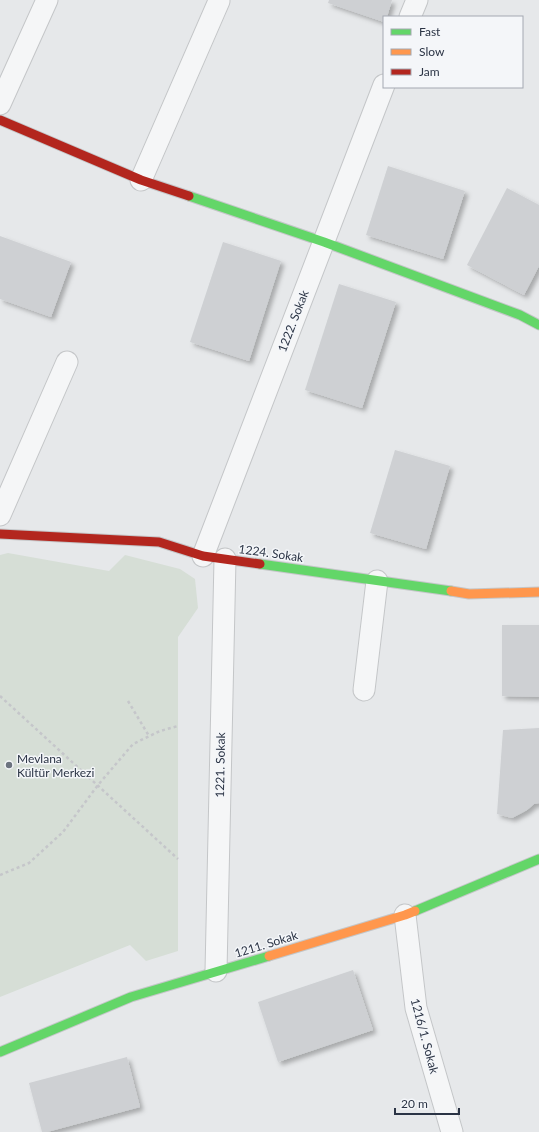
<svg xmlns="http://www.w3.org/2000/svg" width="539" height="1132" font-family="Lato,sans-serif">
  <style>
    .green { fill: #d6ded6 }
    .building { fill: #ced0d3; filter: url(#shadow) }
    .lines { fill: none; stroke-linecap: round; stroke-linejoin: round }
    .street-casing { stroke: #c4c6c8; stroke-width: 23 }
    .fast-casing { stroke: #c4c6c8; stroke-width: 11 }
    .slow-casing { stroke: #c4c6c8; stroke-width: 11 }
    .jam-casing { stroke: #c4c6c8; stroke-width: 11 }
    .path { stroke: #c5c6ca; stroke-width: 2.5; stroke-dasharray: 3 3; stroke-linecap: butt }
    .street { stroke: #f5f6f7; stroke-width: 21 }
    .fast { stroke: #63d668; stroke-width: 9 }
    .slow { stroke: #ff974d; stroke-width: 9 }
    .jam { stroke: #b3261e; stroke-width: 9 }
    .poi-dot { fill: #6c737f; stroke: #f4f6f9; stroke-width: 1.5 }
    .labels { text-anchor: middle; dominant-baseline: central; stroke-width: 3; stroke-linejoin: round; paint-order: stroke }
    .street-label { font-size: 12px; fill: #2b3445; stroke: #f4f6f9 }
    .poi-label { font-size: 12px; fill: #2b3445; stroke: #f4f6f9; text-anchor: start }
  </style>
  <defs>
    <filter id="shadow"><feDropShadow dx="3.5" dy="3.5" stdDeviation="2" flood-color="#0004"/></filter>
  </defs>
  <rect width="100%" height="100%" fill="#e6e8ea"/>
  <path class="green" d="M 8,553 L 109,571 L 125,555 L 180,569 L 195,579 L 198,608 L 178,637 L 178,951 L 146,961 L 130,945 L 0,997 L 0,555 Z"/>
  <g class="building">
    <path d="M 329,0 L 392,0 L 387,17 L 384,17 L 384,22 L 328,3 Z"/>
    <path d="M 388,166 L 465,191 L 443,259 L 366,235 Z"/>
    <path d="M 507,188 L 539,205 L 539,266 L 524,295 L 467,265 Z"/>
    <path d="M 0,236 L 71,262 L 51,317 L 0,299 Z"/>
    <path d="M 223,242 L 281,261 L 249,361 L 190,342 Z"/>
    <path d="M 339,284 L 396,302 L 362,408 L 305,390 Z"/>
    <path d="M 395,450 L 450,466 L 426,549 L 370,533 Z"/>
    <path d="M 502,625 L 539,625 L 539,697 L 502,696 Z"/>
    <path d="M 539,728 L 539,803 L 534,804 L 527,810 L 512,818 L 497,814 L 503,730 Z"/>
    <path d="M 353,970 L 373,1030 L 278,1062 L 258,1002 Z"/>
    <path d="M 127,1057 L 140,1107 L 47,1132 L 42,1132 L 29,1083 Z"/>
  </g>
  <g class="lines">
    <defs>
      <g id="street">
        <path d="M 410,17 L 417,0"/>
        <path d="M 0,104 L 47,0"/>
        <path d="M 141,180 L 219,1"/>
        <path d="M 0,515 L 67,362"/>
        <path d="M 203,556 L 384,85"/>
        <path d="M 364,690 L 377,581"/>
        <path d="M 405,915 L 416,1008 L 452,1132"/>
        <path d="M 216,971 L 225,559"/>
      </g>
      <g id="fast">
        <path d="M 189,196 L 324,242 L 520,315 L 539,325"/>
        <path d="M 260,564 L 451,591"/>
        <path d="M 415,911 L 539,859"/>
        <path d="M 0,1052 L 131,997 L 269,956"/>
      </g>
      <g id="slow">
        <path d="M 451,591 L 469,594 L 539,592"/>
        <path d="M 269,956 L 405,915 L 415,911"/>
      </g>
      <g id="jam">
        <path d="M 0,120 L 141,180 L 189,196"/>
        <path d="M 0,534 L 159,542 L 203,556 L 260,564"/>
      </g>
    </defs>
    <use href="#street" class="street-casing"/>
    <use href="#fast" class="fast-casing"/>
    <use href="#slow" class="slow-casing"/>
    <use href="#jam" class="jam-casing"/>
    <g class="path">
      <path d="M 0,696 L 178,859"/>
      <path d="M 128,701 L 149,736"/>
      <path d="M 0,875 L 29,863 L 63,832 L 98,785 L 133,744 L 160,731 L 178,726"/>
    </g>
    <use href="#street" class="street"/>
    <use href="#fast" class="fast"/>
    <use href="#slow" class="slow"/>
    <use href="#jam" class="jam"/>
  </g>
  <circle class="poi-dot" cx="9" cy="765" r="4"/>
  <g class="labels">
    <g class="street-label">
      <text transform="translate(293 321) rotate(-69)">1222. Sokak</text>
      <text transform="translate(271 553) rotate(8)">1224. Sokak</text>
      <text transform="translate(220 765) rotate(-89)">1221. Sokak</text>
      <text transform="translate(266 944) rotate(-17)">1211. Sokak</text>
      <text transform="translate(425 1036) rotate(75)">1216/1. Sokak</text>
    </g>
    <g class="poi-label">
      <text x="17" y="758">Mevlana<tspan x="17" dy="14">Kültür Merkezi</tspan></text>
    </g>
  </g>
  <rect x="383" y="16" width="140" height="72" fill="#f4f6f9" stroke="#a4a8b1"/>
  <rect x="391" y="29" width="20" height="6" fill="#63d668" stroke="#a4a8b1"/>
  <text x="419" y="36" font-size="12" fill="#2b3445">Fast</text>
  <rect x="391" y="49" width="20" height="6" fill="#ff974d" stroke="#a4a8b1"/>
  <text x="419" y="56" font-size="12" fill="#2b3445">Slow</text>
  <rect x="391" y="69" width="20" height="6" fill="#b3261e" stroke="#a4a8b1"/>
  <text x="419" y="76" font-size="12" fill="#2b3445">Jam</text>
  <path d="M395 1108v6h64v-6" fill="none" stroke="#2b3445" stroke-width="2"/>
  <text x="401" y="1108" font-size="12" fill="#2b3445" stroke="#f4f6f9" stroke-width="3" paint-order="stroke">20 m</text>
</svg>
